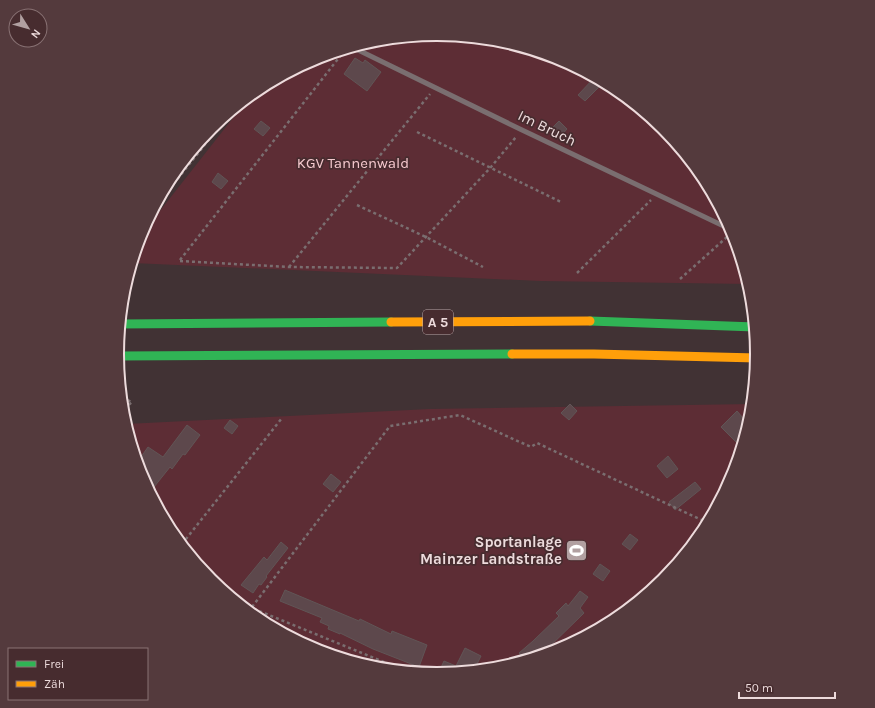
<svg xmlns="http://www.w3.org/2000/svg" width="875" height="708" font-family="Karla,sans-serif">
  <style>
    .green { fill: #5d2d35 }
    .building { fill: #5d484c; stroke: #615556 }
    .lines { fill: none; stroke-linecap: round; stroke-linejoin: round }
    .path { stroke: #7a6e70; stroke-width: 2.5; stroke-dasharray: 3 3; stroke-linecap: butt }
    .lane { stroke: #7a6e70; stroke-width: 5 }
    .fast { stroke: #30b455; stroke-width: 9 }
    .slow { stroke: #ff9f0a; stroke-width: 9 }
    .labels { text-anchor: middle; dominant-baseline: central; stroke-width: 3.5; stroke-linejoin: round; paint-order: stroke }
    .shield { fill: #472c2f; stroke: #bba6a8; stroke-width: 1 }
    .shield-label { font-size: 14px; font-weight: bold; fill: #eddbdc }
    .street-label { font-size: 15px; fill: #eddbdc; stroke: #472c2f }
    .park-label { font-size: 15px; fill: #f5c9ce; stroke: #472c2f }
    .poi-label { font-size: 15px; font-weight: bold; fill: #eddbdc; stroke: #472c2f; text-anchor: end }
    .rim { fill: none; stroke: #eddbdc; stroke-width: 2 }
  </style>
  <rect width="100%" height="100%" fill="#413234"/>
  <g class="green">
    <path d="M 438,34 L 500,40 L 560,58 L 615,88 L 664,128 L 704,176 L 733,232 L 749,284 L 541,281 L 132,263 L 141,235 L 251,95 L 260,88 L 315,58 L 375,40 Z"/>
    <path d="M 219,121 L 169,186 L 161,195 L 172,176 L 211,128 Z"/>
    <path d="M 753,404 L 751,417 L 733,477 L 703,532 L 664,580 L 615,620 L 560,650 L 500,668 L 437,674 L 375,668 L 315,650 L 260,620 L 211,580 L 171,532 L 142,476 L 126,424 L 430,409 Z"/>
  </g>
  <g class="building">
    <path d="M 355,58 L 363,63 L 365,60 L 381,72 L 367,91 L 344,74 Z"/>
    <path d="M 595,77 L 604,82 L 585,101 L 578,95 Z"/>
    <path d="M 261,121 L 270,128 L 263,136 L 254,129 Z"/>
    <path d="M 559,121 L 567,129 L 559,138 L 550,130 Z"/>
    <path d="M 218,173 L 228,181 L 221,189 L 212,182 Z"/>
    <path d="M 570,404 L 577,411 L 569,420 L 561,413 Z"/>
    <path d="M 737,411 L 749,425 L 742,448 L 721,427 Z"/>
    <path d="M 230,420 L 238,426 L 232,434 L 224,428 Z"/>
    <path d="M 187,425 L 200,435 L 185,455 L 183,454 L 172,469 L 170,467 L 150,492 L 142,476 L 138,464 L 143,457 L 141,457 L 148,447 L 163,457 Z"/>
    <path d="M 668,456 L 678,469 L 667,478 L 657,466 Z"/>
    <path d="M 331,474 L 341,482 L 333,492 L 323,484 Z"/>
    <path d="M 695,482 L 701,489 L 675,510 L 669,502 Z"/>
    <path d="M 630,534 L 638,540 L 630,550 L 622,544 Z"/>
    <path d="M 281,542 L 288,548 L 266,576 L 267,577 L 261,585 L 259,584 L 253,593 L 241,585 L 264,557 L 267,560 Z"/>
    <path d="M 600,564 L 610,571 L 603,581 L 593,574 Z"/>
    <path d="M 285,590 L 359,621 L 360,619 L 391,634 L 392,631 L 427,645 L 419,667 L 373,649 L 340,633 L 340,634 L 328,629 L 329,626 L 320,622 L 322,618 L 280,601 Z"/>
    <path d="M 580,591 L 588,597 L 580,608 L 584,613 L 540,656 L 526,660 L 519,653 L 533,641 L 559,616 L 556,613 L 566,603 L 568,606 Z"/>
    <path d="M 465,648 L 481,656 L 474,670 L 438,674 L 444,661 L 456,666 Z"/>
  </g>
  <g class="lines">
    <g class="path">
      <path d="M 417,132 L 561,202"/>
      <path d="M 357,205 L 426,237 L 483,267"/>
      <path d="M 155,207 L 231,112"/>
      <path d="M 180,260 L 345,50"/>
      <path d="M 180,261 L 289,267 L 397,268 L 491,167 L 516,137"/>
      <path d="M 289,267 L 430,94"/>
      <path d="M 577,273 L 651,200"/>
      <path d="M 680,279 L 727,237"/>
      <path d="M 122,398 L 132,402 L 125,408 L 123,409"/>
      <path d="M 182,544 L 282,418"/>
      <path d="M 237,602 L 406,671"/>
      <path d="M 252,607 L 390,426 L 460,415 L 531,447 L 537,443 L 708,523"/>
    </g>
    <path class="lane" d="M 352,47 L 522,130 L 732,230"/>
    <g class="fast">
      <path d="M 590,321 L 755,327"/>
      <path d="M 120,324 L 391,322"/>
      <path d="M 118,356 L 512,354"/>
    </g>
    <g class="slow">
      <path d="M 391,322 L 590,321"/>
      <path d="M 512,354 L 594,354 L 757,358"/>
    </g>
  </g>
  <defs>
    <symbol id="stadium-square" viewBox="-11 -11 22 22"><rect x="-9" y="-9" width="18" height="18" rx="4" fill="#b1a0a1" stroke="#472c2f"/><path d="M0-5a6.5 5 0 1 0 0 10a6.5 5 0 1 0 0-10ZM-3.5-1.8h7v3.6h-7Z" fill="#fff"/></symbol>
  </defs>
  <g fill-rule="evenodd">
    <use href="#stadium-square" x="564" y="538" width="25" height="25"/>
  </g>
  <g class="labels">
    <rect class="shield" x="423" y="310" width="30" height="24" rx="3"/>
    <g class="shield-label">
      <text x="438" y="322">A 5</text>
    </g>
    <g class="street-label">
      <text transform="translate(547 128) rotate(26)">Im Bruch</text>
    </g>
    <g class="park-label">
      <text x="353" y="163">KGV Tannenwald</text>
    </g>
    <g class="poi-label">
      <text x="562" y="542">Sportanlage<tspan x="562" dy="17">Mainzer Landstraße</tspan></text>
    </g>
  </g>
  <path d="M0 0H875V708H0ZM124 354a313 313 0 1 1 626 0a313 313 0 1 1-626 0Z" fill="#543a3d" fill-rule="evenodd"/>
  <path class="rim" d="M124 354a313 313 0 1 1 626 0a313 313 0 1 1-626 0Z"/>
  <rect x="8" y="648" width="140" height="52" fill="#472c2f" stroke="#897274"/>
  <rect x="16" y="661" width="20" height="6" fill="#30b455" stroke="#897274"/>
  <text x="44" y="668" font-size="12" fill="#eddbdc">Frei</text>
  <rect x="16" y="681" width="20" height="6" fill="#ff9f0a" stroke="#897274"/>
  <text x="44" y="688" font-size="12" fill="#eddbdc">Zäh</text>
  <g transform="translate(28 28) rotate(127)"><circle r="19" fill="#472c2f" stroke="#897274"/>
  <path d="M0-3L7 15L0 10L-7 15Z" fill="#b1a0a1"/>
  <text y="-6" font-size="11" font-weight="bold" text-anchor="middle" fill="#eddbdc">N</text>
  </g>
  <path d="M739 692v6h96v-6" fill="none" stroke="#eddbdc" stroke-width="2"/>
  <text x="745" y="692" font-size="12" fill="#eddbdc" stroke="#472c2f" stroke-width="3" paint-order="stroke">50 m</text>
</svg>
